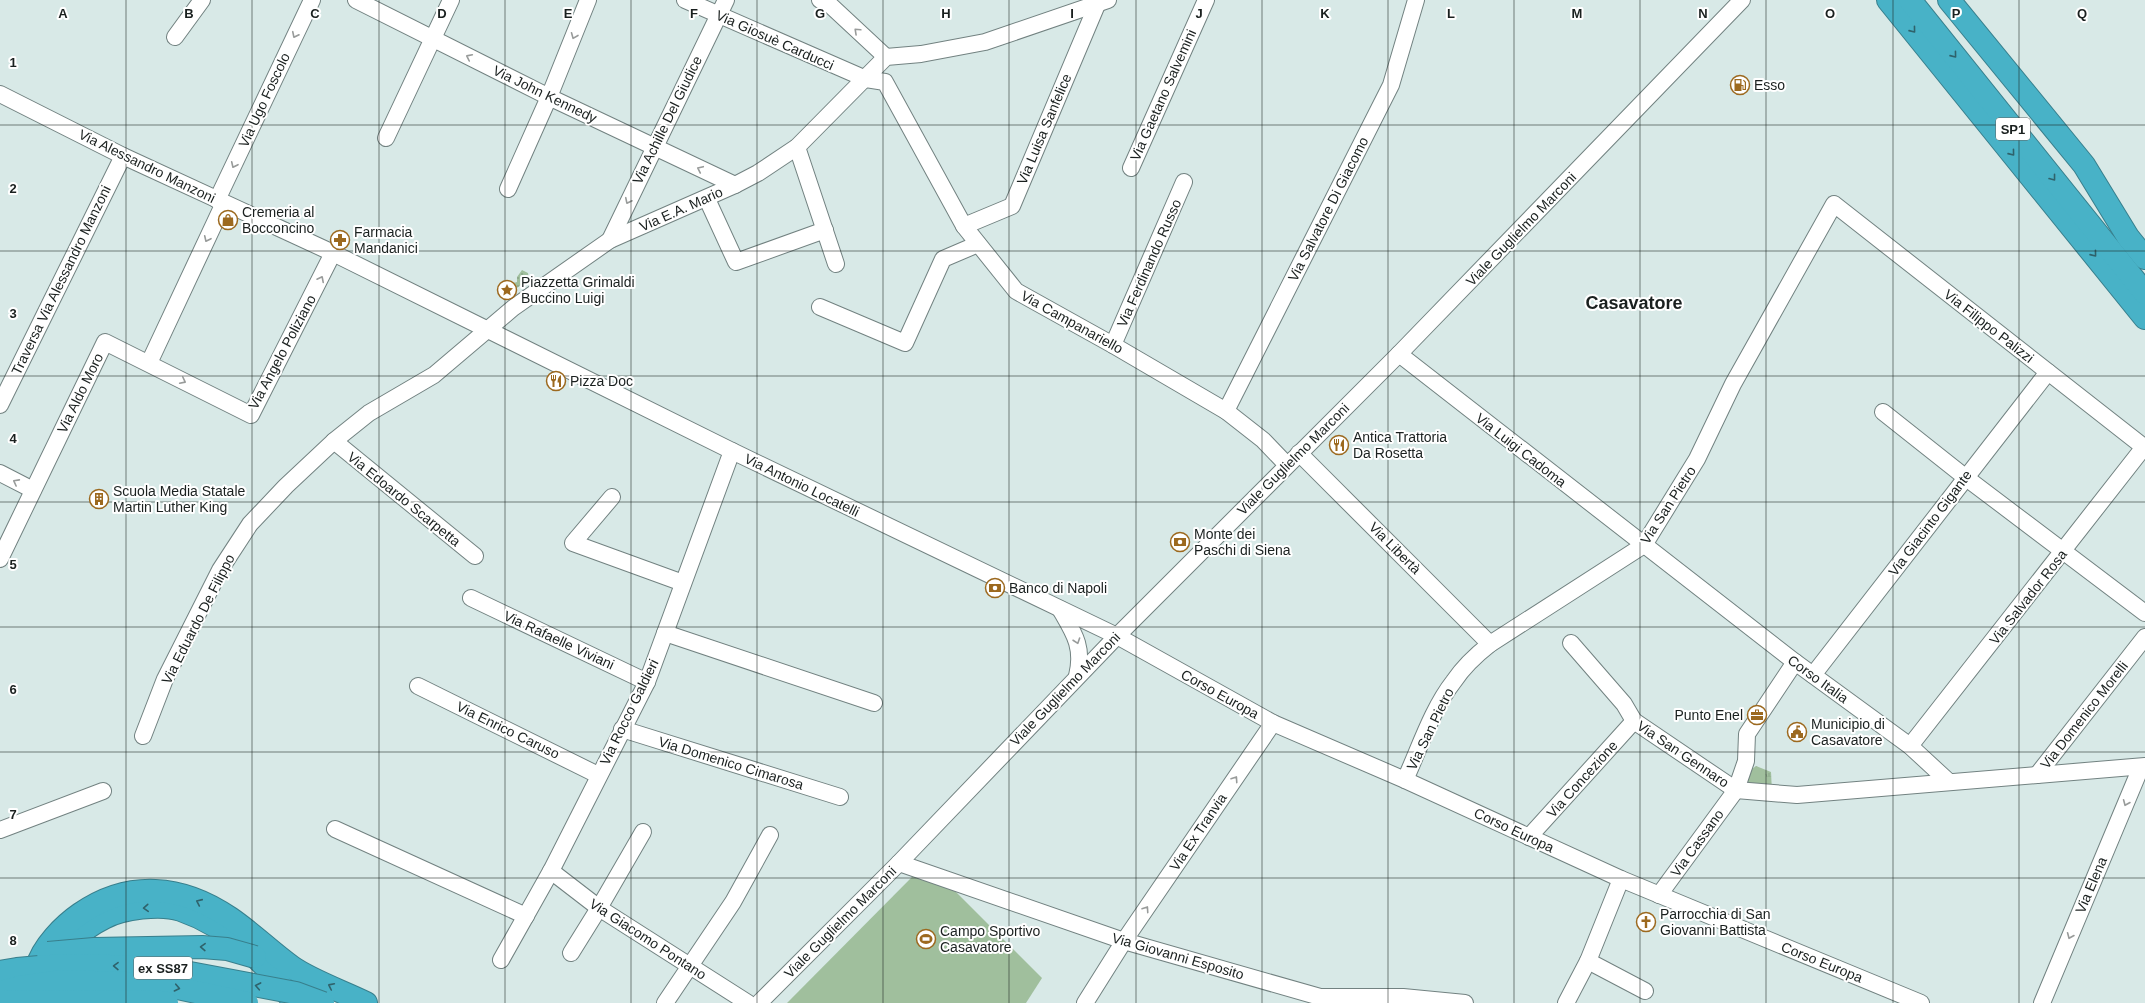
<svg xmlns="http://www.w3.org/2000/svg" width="2145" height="1003" font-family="Arial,sans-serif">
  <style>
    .grass { fill: url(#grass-dots) }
    .park { fill: url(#park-tufts) }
    .garden { fill: #a0bf9d }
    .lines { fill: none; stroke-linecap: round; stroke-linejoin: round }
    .minor-casing { stroke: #728281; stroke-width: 18 }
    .highway-casing { stroke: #387f8c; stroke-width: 24 }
    .minor { stroke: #fff; stroke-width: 16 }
    .highway { stroke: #48b2c7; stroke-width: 22 }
    .highway-bridge-casing { stroke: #387f8c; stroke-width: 24; stroke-linecap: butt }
    .highway-bridge { stroke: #48b2c7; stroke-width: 22 }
    .oneway { stroke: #2f626b }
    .oneway2 { stroke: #989b9a }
    .grid { fill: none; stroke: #1a201f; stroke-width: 1; stroke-opacity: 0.55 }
    .labels { text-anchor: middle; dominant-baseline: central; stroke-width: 4; stroke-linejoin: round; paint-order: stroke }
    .shield { fill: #fff; stroke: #5f6362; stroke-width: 1 }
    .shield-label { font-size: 13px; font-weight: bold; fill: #1a201f }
    .street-label { font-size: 14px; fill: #1a201f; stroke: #fff }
    .poi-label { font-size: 14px; fill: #1a201f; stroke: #fff; text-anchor: start }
    .district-label { font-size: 18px; font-weight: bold; fill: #1a201f; stroke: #fff }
    .grid-label { font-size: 13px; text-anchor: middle; font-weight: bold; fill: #1a201f; stroke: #fff; stroke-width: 4; stroke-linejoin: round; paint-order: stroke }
  </style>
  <defs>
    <pattern id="grass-dots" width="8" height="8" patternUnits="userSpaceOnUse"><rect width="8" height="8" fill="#a0bf9d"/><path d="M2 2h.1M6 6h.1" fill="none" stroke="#89a487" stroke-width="1.8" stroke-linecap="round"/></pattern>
    <pattern id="park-tufts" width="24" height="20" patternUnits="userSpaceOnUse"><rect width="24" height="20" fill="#a0bf9d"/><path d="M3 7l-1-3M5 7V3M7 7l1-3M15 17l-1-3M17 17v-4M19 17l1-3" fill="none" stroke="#89a487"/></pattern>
  </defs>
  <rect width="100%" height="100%" fill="#d8e9e7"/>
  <path class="grass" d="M 522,270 L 528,273 L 529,280 L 509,293 L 505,290 L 510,284 L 517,282 L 517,277 Z"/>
  <path class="park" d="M 1756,766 L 1771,772 L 1772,792 L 1743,790 L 1748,772 Z"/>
  <path class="garden" d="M 912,877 L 953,889 L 1042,978 L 1026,1003 L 787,1003 Z"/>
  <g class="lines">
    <defs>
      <g id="minor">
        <path d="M 356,0 L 549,97 L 735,185"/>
        <path d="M 685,0 L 866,79 L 885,82 L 964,226 L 1016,291 L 1113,345 L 1226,411 L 1263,440 L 1287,465"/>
        <path d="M 820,0 L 829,4 L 886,57"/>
        <path d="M 175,37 L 202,0"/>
        <path d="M 0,94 L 123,156 L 333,253 L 732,451 L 1117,636 L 1273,723 L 1405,780 L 1621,879 L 1921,1003"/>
        <path d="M 386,138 L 451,0"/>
        <path d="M 797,147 L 836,264"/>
        <path d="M 1131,168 L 1206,0"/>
        <path d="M 508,189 L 549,97 L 588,0"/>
        <path d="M 707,199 L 736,262 L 825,230"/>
        <path d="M 217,200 L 312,0"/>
        <path d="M 964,226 L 1012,206 L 1099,0"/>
        <path d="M 610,240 L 726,0"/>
        <path d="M 820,307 L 905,343 L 943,259 L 978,244"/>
        <path d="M 1113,345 L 1184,182"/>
        <path d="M 1399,354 L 1795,662 L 1910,746 L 1949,782"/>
        <path d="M 149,363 L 224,203"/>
        <path d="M 0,405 L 123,156"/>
        <path d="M 1226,411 L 1391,85 L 1416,0"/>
        <path d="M 1883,412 L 1965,477 L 2145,613"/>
        <path d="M 334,441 L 475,556"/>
        <path d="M 1299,453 L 1490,644"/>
        <path d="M 0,473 L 33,490"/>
        <path d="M 612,497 L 573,543 L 683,583"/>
        <path d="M 0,559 L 105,342 L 251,415 L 333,253"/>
        <path d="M 471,598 L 647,682"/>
        <path d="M 1060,609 C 1074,633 1084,647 1077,676"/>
        <path d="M 665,633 L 874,703"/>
        <path d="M 1571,643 L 1624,704 L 1634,721 L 1736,790 L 1797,795 L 2145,766"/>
        <path d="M 1813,675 L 2048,372"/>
        <path d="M 418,686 L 598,775"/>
        <path d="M 622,729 L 840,797"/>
        <path d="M 143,736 L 165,679 L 220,570 L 250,524 L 286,486 L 334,441 L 369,413 L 434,375 L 513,308 L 610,240 L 735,185 L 758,173 L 797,147 L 886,57 L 921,54 L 985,42 L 1108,0"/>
        <path d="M 1910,746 L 2144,447"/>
        <path d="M 2037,775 L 2145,637"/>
        <path d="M 1405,780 C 1420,747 1432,709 1454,681 C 1464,666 1476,655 1490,644 L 1644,545 L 1697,459 L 1733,384 L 1834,204 L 2145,448"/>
        <path d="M 335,829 L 526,916"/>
        <path d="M 0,830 L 103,791"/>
        <path d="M 1529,837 L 1634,721"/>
        <path d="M 899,863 L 1124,941 L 1320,997 L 1403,997 L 1465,1003"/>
        <path d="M 551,871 L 599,908 L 748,1003"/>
        <path d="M 1659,895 L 1736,790 L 1746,761 L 1747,734 L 1795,662"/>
        <path d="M 571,953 L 599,908 L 643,832"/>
        <path d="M 501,960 L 551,871 L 647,682 L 732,451"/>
        <path d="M 1588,961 L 1645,991"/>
        <path d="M 665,1003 L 733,902 L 770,835"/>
        <path d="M 759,1003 L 899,863 L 1117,636 L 1399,354 L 1742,0"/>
        <path d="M 1085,1003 L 1124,941 L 1273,723"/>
        <path d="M 1566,1003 L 1588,961 L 1621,879"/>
        <path d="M 2042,1003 L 2141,767"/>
      </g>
      <g id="highway">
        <path d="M 1888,0 L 2145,318"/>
        <path d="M 1910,0 L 2145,293"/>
        <path d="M 1949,0 L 2084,165 L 2128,237 L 2145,258"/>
        <path d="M 57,963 C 67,943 84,928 104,918 C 122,908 161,903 181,910 C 227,926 268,963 294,1003"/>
        <path d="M 37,967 C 42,947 64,925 80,914 C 129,880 182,885 230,918 C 252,933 271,952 292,967 C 312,981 344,992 366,1003"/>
      </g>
    </defs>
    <use href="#minor" class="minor-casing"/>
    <use href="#highway" class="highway-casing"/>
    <use href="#minor" class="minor"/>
    <use href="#highway" class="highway"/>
    <defs>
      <g id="highway-bridge">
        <path d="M 48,953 L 94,949 L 202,947 L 227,949 L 255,957"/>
        <path d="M 0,972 L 17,969 L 62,965 L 158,967 L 296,993 L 323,1003"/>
        <path d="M 0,992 L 20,987 L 62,981 L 159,984 L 247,1003"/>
        <path d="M 0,1002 L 156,1001 L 167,1003"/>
      </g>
    </defs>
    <use href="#highway-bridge" class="highway-bridge-casing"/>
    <use href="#highway-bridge" class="highway-bridge"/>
  </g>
  <defs><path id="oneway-chevron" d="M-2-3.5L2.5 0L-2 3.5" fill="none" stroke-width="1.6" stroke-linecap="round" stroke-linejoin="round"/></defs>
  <g class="oneway">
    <use href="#oneway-chevron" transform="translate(1913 30) rotate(51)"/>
    <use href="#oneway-chevron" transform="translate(1954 55) rotate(51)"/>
    <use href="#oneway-chevron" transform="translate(2012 153) rotate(51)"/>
    <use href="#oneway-chevron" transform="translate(2053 178) rotate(52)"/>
    <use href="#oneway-chevron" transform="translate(2094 254) rotate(51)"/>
    <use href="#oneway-chevron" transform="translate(199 902) rotate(-156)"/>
    <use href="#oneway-chevron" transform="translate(146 908) rotate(176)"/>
    <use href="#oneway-chevron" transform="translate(203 947) rotate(-178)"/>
    <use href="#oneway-chevron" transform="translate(116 966) rotate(-179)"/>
    <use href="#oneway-chevron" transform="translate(258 986) rotate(-169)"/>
    <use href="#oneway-chevron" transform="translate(331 986) rotate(-154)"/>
    <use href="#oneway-chevron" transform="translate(177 988) rotate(12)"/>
  </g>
  <g class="oneway2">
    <use href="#oneway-chevron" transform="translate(857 31) rotate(-137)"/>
    <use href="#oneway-chevron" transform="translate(295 35) rotate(116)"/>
    <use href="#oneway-chevron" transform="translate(574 36) rotate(112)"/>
    <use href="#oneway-chevron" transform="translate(469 57) rotate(-154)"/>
    <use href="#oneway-chevron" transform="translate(234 165) rotate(115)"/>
    <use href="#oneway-chevron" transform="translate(700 169) rotate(-155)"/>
    <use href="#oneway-chevron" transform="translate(628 201) rotate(116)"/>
    <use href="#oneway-chevron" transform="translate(207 239) rotate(115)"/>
    <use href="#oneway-chevron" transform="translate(321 279) rotate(-63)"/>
    <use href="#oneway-chevron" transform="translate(183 381) rotate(27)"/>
    <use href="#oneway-chevron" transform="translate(16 482) rotate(-152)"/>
    <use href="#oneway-chevron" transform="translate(1077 641) rotate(71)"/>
    <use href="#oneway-chevron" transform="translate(1235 779) rotate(-56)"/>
    <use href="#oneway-chevron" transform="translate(2126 803) rotate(113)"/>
    <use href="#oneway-chevron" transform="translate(1146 909) rotate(-56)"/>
    <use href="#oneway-chevron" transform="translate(2070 936) rotate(113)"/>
  </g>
  <path class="grid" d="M 126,0 L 126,1003M 252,0 L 252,1003M 379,0 L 379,1003M 505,0 L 505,1003M 631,0 L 631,1003M 757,0 L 757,1003M 883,0 L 883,1003M 1009,0 L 1009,1003M 1136,0 L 1136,1003M 1262,0 L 1262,1003M 1388,0 L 1388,1003M 1514,0 L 1514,1003M 1640,0 L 1640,1003M 1766,0 L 1766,1003M 1893,0 L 1893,1003M 2019,0 L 2019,1003M 0,125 L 2145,125M 0,251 L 2145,251M 0,376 L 2145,376M 0,502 L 2145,502M 0,627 L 2145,627M 0,752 L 2145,752M 0,878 L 2145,878"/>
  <defs>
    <symbol id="fuel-ring" viewBox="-11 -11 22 22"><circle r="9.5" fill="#fff" stroke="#9c691f" stroke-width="1.5"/><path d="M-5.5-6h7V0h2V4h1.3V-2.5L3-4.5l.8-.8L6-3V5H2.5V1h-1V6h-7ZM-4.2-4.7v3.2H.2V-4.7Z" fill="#9c691f"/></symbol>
    <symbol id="shop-ring" viewBox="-11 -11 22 22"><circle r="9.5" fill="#fff" stroke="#9c691f" stroke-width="1.5"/><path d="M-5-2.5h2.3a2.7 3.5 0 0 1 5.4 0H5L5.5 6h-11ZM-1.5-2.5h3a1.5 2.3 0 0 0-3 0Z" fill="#9c691f"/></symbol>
    <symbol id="pharmacy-ring" viewBox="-11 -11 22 22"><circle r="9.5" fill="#fff" stroke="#9c691f" stroke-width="1.5"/><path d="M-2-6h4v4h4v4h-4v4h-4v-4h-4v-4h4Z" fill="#9c691f"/></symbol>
    <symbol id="sight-ring" viewBox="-11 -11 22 22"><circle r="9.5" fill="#fff" stroke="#9c691f" stroke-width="1.5"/><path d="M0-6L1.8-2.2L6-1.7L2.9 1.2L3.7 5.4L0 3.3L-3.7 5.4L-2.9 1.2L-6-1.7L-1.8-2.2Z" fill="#9c691f"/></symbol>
    <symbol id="restaurant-ring" viewBox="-11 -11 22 22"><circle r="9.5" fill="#fff" stroke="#9c691f" stroke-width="1.5"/><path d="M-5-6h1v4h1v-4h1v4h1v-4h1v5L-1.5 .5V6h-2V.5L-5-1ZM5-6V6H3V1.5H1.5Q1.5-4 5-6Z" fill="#9c691f"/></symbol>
    <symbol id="building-ring" viewBox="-11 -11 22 22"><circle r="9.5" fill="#fff" stroke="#9c691f" stroke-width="1.5"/><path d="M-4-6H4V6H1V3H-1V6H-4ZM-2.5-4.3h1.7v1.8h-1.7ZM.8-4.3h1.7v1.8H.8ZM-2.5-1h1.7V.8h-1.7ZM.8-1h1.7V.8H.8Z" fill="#9c691f"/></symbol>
    <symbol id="bank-ring" viewBox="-11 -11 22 22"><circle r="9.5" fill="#fff" stroke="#9c691f" stroke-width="1.5"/><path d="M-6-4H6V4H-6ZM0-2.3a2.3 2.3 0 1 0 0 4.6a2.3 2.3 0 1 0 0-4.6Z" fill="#9c691f"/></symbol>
    <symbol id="office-ring" viewBox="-11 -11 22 22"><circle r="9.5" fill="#fff" stroke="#9c691f" stroke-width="1.5"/><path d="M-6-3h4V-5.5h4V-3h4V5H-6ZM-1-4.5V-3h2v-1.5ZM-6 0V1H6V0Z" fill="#9c691f"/></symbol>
    <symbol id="civic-ring" viewBox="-11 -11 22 22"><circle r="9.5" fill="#fff" stroke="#9c691f" stroke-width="1.5"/><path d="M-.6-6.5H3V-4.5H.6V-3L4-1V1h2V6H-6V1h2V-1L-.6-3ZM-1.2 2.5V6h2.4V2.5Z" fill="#9c691f"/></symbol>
    <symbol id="church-ring" viewBox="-11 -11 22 22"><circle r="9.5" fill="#fff" stroke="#9c691f" stroke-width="1.5"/><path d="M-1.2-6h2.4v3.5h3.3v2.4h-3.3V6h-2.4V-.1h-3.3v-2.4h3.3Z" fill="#9c691f"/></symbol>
    <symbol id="stadium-ring" viewBox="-11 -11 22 22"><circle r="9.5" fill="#fff" stroke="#9c691f" stroke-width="1.5"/><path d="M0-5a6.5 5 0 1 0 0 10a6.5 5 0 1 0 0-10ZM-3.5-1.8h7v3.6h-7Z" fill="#9c691f"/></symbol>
  </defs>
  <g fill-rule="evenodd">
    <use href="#fuel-ring" x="1729" y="74" width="22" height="22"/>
    <use href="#shop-ring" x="217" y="209" width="22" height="22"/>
    <use href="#pharmacy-ring" x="329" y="229" width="22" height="22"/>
    <use href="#sight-ring" x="496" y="279" width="22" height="22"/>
    <use href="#restaurant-ring" x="545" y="370" width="22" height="22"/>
    <use href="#restaurant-ring" x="1328" y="434" width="22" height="22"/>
    <use href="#building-ring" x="88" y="488" width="22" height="22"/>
    <use href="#bank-ring" x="1169" y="531" width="22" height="22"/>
    <use href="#bank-ring" x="984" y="577" width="22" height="22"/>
    <use href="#office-ring" x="1746" y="704" width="22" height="22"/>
    <use href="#civic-ring" x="1786" y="721" width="22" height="22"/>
    <use href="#church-ring" x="1635" y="911" width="22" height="22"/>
    <use href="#stadium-ring" x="915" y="928" width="22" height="22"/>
  </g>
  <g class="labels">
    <g class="shield">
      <rect x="1996" y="118" width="34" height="22" rx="3"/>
      <rect x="134" y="957" width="58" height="22" rx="3"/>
    </g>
    <g class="shield-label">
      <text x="2013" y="129">SP1</text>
      <text x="163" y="968">ex SS87</text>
    </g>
    <g class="street-label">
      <text transform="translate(775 40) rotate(24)">Via Giosuè Carducci</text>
      <text transform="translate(545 94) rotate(26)">Via John Kennedy</text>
      <text transform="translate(1163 95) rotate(-66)">Via Gaetano Salvemini</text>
      <text transform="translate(264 100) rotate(-65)">Via Ugo Foscolo</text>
      <text transform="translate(667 120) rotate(-64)">Via Achille Del Giudice</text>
      <text transform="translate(1044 129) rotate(-67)">Via Luisa Sanfelice</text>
      <text transform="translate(147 166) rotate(26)">Via Alessandro Manzoni</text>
      <text transform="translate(681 209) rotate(-24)">Via E.A. Mario</text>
      <text transform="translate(1328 209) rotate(-63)">Via Salvatore Di Giacomo</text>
      <text transform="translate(1521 229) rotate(-46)">Viale Guglielmo Marconi</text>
      <text transform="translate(1149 263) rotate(-66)">Via Ferdinando Russo</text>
      <text transform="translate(61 280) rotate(-64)">Traversa Via Alessandro Manzoni</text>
      <text transform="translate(1072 322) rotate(29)">Via Campanariello</text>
      <text transform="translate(1989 326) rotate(38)">Via Filippo Palizzi</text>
      <text transform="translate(282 352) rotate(-62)">Via Angelo Poliziano</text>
      <text transform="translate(80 393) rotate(-64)">Via Aldo Moro</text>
      <text transform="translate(1521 450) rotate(38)">Via Luigi Cadoma</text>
      <text transform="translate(1293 459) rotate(-45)">Viale Guglielmo Marconi</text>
      <text transform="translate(802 485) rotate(26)">Via Antonio Locatelli</text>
      <text transform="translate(404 499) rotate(39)">Via Edoardo Scarpetta</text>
      <text transform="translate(1668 505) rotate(-57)">Via San Pietro</text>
      <text transform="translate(1930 523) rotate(-53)">Via Giacinto Gigante</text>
      <text transform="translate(1395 548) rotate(45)">Via Libertà</text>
      <text transform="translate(2028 597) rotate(-52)">Via Salvador Rosa</text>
      <text transform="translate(198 619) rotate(-63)">Via Eduardo De Filippo</text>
      <text transform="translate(559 640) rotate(25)">Via Rafaelle Viviani</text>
      <text transform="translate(1818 679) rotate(36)">Corso Italia</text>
      <text transform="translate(1065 689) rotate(-46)">Viale Guglielmo Marconi</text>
      <text transform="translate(1220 694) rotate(29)">Corso Europa</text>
      <text transform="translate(629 712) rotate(-64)">Via Rocco Galdieri</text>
      <text transform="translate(2084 715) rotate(-52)">Via Domenico Morelli</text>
      <text transform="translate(1430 729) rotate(-64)">Via San Pietro</text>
      <text transform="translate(508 730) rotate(26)">Via Enrico Caruso</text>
      <text transform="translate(1683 754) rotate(34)">Via San Gennaro</text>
      <text transform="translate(731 763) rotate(17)">Via Domenico Cimarosa</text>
      <text transform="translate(1582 779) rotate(-48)">Via Concezione</text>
      <text transform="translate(1514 830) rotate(25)">Corso Europa</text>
      <text transform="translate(1198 832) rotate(-56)">Via Ex Tranvia</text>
      <text transform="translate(1697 843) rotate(-54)">Via Cassano</text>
      <text transform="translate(2091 885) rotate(-67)">Via Elena</text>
      <text transform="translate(840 922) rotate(-45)">Viale Guglielmo Marconi</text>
      <text transform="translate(648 939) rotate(33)">Via Giacomo Pontano</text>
      <text transform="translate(1178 956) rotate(16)">Via Giovanni Esposito</text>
      <text transform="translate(1822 962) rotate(22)">Corso Europa</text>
    </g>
    <g class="poi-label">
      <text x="1754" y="85">Esso</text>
      <text x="242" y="212">Cremeria al<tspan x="242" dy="16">Bocconcino</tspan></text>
      <text x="354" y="232">Farmacia<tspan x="354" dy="16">Mandanici</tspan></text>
      <text x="521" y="282">Piazzetta Grimaldi<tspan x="521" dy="16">Buccino Luigi</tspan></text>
      <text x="570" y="381">Pizza Doc</text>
      <text x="1353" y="437">Antica Trattoria<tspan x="1353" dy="16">Da Rosetta</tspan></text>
      <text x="113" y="491">Scuola Media Statale<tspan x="113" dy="16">Martin Luther King</tspan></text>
      <text x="1194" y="534">Monte dei<tspan x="1194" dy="16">Paschi di Siena</tspan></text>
      <text x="1009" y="588">Banco di Napoli</text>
      <text x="1743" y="715" text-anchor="end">Punto Enel</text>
      <text x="1811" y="724">Municipio di<tspan x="1811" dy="16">Casavatore</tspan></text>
      <text x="1660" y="914">Parrocchia di San<tspan x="1660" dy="16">Giovanni Battista</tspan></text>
      <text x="940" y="931">Campo Sportivo<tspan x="940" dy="16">Casavatore</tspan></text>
    </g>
    <g class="district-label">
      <text x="1634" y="303">Casavatore</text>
    </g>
  </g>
  <g class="grid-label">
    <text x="63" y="18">A</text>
    <text x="189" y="18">B</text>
    <text x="315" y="18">C</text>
    <text x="442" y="18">D</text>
    <text x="568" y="18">E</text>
    <text x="694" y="18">F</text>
    <text x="820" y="18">G</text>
    <text x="946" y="18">H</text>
    <text x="1072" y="18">I</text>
    <text x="1199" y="18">J</text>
    <text x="1325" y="18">K</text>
    <text x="1451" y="18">L</text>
    <text x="1577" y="18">M</text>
    <text x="1703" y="18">N</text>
    <text x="1830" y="18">O</text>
    <text x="1956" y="18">P</text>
    <text x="2082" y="18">Q</text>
    <text x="13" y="67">1</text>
    <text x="13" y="193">2</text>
    <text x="13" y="318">3</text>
    <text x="13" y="443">4</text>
    <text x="13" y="569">5</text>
    <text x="13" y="694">6</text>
    <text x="13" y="819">7</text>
    <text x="13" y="945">8</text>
  </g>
</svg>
